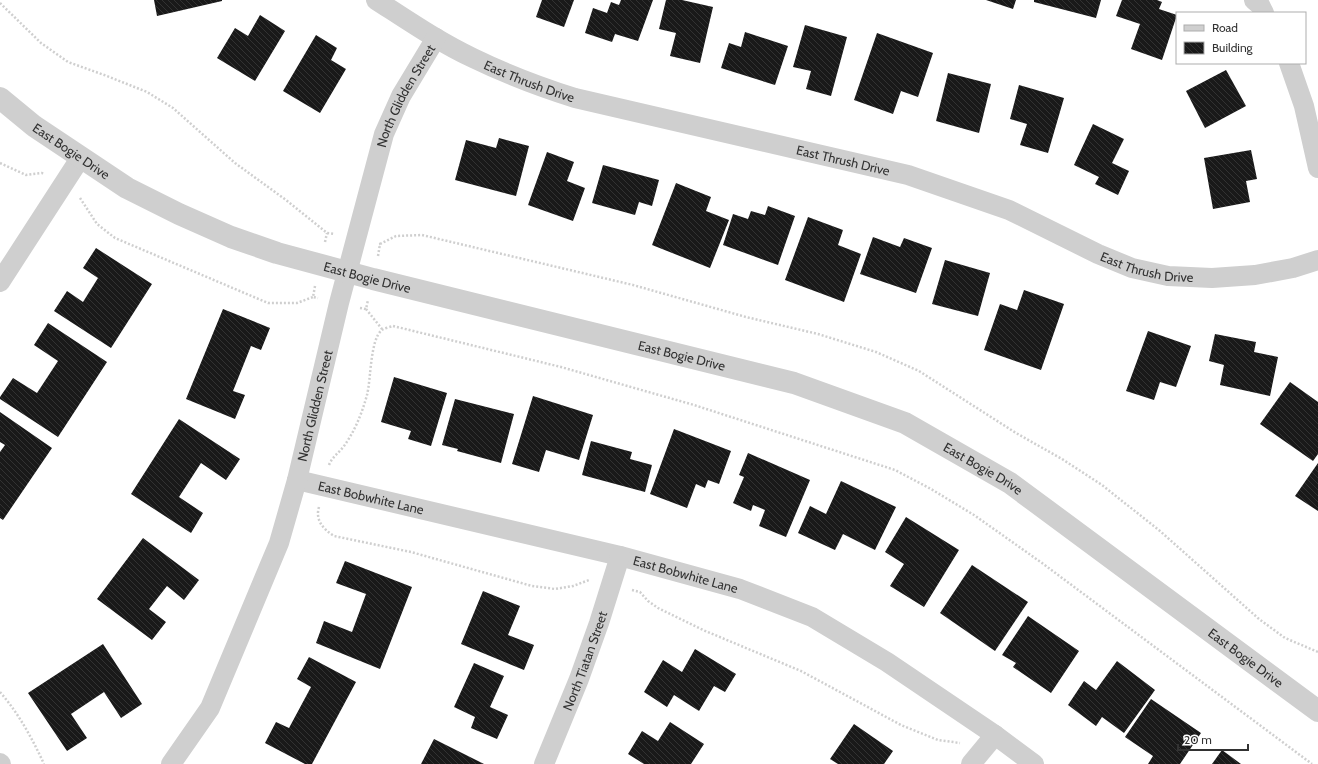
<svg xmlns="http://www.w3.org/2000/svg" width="1318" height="764" font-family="Cabin,sans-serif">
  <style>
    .building { fill: url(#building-back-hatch) }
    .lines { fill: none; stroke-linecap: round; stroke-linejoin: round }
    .path { stroke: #cfcfcf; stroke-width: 2.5; stroke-dasharray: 2 2; stroke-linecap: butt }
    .minor { stroke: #cfcfcf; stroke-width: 20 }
    .tertiary { stroke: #cfcfcf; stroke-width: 22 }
    .labels { text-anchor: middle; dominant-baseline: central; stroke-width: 4; stroke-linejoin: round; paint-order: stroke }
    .street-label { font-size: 13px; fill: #323232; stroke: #fff }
  </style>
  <defs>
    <pattern id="building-back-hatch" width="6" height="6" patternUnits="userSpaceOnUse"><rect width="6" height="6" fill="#191919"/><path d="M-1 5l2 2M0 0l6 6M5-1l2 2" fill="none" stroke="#323232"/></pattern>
  </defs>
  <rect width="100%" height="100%" fill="#fff"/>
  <g class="building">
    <path d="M 154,0 L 222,0 L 222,1 L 157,16 Z"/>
    <path d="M 542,0 L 574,0 L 564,27 L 536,17 Z"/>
    <path d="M 621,0 L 653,0 L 638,41 L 615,34 L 612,42 L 585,33 L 593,8 L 607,13 L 611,2 L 619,5 Z"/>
    <path d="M 666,0 L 682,0 L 713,7 L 700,63 L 670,56 L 676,33 L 659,29 Z"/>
    <path d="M 986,0 L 1016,0 L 1013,9 Z"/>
    <path d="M 1034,0 L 1101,0 L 1096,18 L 1034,2 Z"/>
    <path d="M 1122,0 L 1157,0 L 1162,2 L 1159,9 L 1177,15 L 1162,60 L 1131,49 L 1140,24 L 1116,16 Z"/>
    <path d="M 260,15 L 285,31 L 255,81 L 217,58 L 235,28 L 248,36 Z"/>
    <path d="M 805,25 L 847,37 L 831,96 L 806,89 L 811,71 L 793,67 Z"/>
    <path d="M 745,32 L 788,46 L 775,85 L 721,68 L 729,43 L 741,47 Z"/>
    <path d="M 877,33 L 933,53 L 918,97 L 901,91 L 893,114 L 854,100 Z"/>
    <path d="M 316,35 L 337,48 L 331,60 L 346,69 L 320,113 L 283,91 Z"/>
    <path d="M 1226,70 L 1246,106 L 1205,128 L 1186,91 Z"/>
    <path d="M 948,73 L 991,84 L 979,133 L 936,121 Z"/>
    <path d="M 1019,85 L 1064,98 L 1048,153 L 1020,145 L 1027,124 L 1010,119 Z"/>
    <path d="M 1093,124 L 1124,139 L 1112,163 L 1129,171 L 1118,195 L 1095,184 L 1099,177 L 1074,165 Z"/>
    <path d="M 499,138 L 529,146 L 516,196 L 455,180 L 466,140 L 496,148 Z"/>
    <path d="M 1251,150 L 1257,179 L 1246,181 L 1250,202 L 1213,209 L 1204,158 Z"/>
    <path d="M 547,152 L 574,162 L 567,181 L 585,188 L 573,221 L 528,205 Z"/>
    <path d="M 603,165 L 659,180 L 652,206 L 639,202 L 635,215 L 592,203 Z"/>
    <path d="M 676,183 L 711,197 L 706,211 L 729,220 L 710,268 L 652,245 Z"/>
    <path d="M 768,206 L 795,216 L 778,265 L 723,245 L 733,214 L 748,219 L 751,211 L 765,215 Z"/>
    <path d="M 808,217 L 843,230 L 838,245 L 861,254 L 844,302 L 785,280 Z"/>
    <path d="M 873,237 L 900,247 L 904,238 L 932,248 L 916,293 L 860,274 Z"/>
    <path d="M 96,248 L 152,284 L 111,348 L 54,311 L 67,291 L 83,302 L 98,278 L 83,268 Z"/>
    <path d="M 945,260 L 990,273 L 978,316 L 932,304 Z"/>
    <path d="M 1024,290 L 1064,304 L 1041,370 L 984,350 L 1000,304 L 1017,310 Z"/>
    <path d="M 223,309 L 270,328 L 261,350 L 251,346 L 233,391 L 245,395 L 235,419 L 186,399 Z"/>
    <path d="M 48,323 L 107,362 L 58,437 L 0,399 L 0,397 L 13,378 L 37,393 L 58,361 L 34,345 Z"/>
    <path d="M 1148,331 L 1191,346 L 1176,387 L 1160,382 L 1154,400 L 1126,391 Z"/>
    <path d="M 1215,334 L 1256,342 L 1254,352 L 1278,357 L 1270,396 L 1220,385 L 1224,365 L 1209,361 Z"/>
    <path d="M 394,377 L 447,393 L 431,446 L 408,439 L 411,431 L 381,422 Z"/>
    <path d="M 1290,382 L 1318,402 L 1318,454 L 1313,461 L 1260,424 Z"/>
    <path d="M 533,396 L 593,415 L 579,460 L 546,450 L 539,472 L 512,464 Z"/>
    <path d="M 455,399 L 514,414 L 501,463 L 457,451 L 458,449 L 442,445 Z"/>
    <path d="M 0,412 L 52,448 L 3,520 L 0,518 L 0,452 L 5,445 L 0,442 Z"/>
    <path d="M 179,419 L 240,459 L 226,480 L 201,463 L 179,497 L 203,513 L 191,533 L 131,494 Z"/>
    <path d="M 674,429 L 731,451 L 719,484 L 708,480 L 705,488 L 696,484 L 687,508 L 650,494 Z"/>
    <path d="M 591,441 L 632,452 L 630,459 L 652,465 L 645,492 L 582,475 Z"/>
    <path d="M 748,453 L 810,480 L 786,537 L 759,526 L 765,510 L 753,505 L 751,511 L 733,503 L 744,477 L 739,475 Z"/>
    <path d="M 1318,463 L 1318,511 L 1295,496 Z"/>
    <path d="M 841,481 L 896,507 L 875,550 L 843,534 L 835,550 L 798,533 L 810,506 L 826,514 Z"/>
    <path d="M 906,517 L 959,550 L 924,607 L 890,586 L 904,564 L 885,552 Z"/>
    <path d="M 143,538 L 199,580 L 184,600 L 167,586 L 149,609 L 166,622 L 152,640 L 97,599 Z"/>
    <path d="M 345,561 L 412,587 L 380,669 L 316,643 L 324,621 L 352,632 L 366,594 L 336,583 Z"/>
    <path d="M 972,565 L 1028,602 L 995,651 L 940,613 Z"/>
    <path d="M 483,591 L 520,606 L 508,635 L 534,645 L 524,670 L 461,644 Z"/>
    <path d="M 1028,616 L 1079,651 L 1051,693 L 1013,667 L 1016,663 L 1002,655 Z"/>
    <path d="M 103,644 L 142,704 L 121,718 L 104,692 L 71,714 L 87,738 L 67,751 L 28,693 Z"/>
    <path d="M 695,649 L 736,674 L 725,692 L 714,686 L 699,711 L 674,695 L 667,707 L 644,692 L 663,660 L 682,672 Z"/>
    <path d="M 309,657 L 356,682 L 312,764 L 305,764 L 265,743 L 276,722 L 289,728 L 311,687 L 297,679 Z"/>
    <path d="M 1117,661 L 1155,690 L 1124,733 L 1102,717 L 1096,726 L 1068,705 L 1084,681 L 1096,690 Z"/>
    <path d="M 474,663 L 504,676 L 490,707 L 508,715 L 497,739 L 471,728 L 475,717 L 454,707 Z"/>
    <path d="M 1151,699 L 1201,733 L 1180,764 L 1148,764 L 1153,756 L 1125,737 Z"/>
    <path d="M 670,722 L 704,744 L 691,764 L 644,764 L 628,754 L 642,731 L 658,741 Z"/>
    <path d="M 854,724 L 893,751 L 884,764 L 838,764 L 830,759 Z"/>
    <path d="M 434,739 L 484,764 L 421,764 Z"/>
    <path d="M 1222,750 L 1241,764 L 1212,764 Z"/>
  </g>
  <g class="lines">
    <g class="path">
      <path d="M 0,3 L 41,43 L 68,62 L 107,76 L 147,92 L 173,108 L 235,163 L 286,200 L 327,233 L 335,234"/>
      <path d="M 0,163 L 26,175 L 42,173 L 44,174"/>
      <path d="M 80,198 L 97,224 L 115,238 L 268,303 L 297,303 L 313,297"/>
      <path d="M 325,242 L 327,233"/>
      <path d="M 380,244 L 396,236 L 422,235 L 633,285 L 746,317 L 818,334 L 876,352 L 919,371 L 1016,433 L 1062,459 L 1102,485 L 1160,531 L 1259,619 L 1285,638 L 1318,652"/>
      <path d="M 378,256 L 380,244 L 379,244"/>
      <path d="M 315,286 L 313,297 L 318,298"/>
      <path d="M 360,308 L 366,309 L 368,300"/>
      <path d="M 366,309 L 382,329"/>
      <path d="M 329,465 C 332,457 339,453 344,446 C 355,431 362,413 367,395 C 371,380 370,339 382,330 C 385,328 390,327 393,326 L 561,367 L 694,405 L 895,470 L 931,489 L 974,515 L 1042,563 L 1312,764"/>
      <path d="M 319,507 C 315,520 323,529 334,536 L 411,552 L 532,586 L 555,589 L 573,586 L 589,580"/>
      <path d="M 632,590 L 640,592 L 648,601 L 658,608 L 703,630 L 801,671 L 901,725 L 938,740 L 960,743"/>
      <path d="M 0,692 C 19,714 32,738 44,764"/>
    </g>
    <g class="minor">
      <path id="s1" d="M 376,0 C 407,20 439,42 473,58 C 506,74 540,87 575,98 L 908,175 L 1009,210 L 1098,254 L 1132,268 L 1168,276 L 1212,278 L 1255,275 L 1293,268 L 1318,260"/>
      <path d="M 1254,0 L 1260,5 L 1264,13"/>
      <path d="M 1289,63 L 1304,106 L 1318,168"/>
      <path d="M 0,282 L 81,157"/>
      <path id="s2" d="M 297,480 L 620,556 L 740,589 L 812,617 L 887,662 L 995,735 L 1034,764"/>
      <path d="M 0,763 L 1,764"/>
      <path id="s3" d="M 171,764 L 210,708 L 279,543 L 297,480 L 339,303 L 384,134 L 401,96 L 436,38"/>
      <path id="s4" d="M 544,764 L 579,679 L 599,623 L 620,556"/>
      <path d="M 971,764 L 995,735"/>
    </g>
    <path class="tertiary" id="s5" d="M 0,98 L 34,126 L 127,188 L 179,214 L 231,237 L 277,253 L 373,279 L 794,383 L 905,423 L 1010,483 L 1318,711"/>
  </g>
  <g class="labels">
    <g class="street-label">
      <text stroke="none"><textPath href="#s1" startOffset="174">East Thrush Drive</textPath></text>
      <text stroke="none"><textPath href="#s3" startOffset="713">North Glidden Street</textPath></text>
      <text stroke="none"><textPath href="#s5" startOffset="89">East Bogie Drive</textPath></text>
      <text stroke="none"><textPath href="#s1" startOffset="498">East Thrush Drive</textPath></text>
      <text stroke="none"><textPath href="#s1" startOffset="822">East Thrush Drive</textPath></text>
      <text stroke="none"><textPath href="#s5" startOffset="413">East Bogie Drive</textPath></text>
      <text stroke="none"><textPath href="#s5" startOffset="737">East Bogie Drive</textPath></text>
      <text stroke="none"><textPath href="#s3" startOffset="389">North Glidden Street</textPath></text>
      <text stroke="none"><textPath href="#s5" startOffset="1061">East Bogie Drive</textPath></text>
      <text stroke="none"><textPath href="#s2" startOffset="76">East Bobwhite Lane</textPath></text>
      <text stroke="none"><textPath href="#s2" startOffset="400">East Bobwhite Lane</textPath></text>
      <text stroke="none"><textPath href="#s5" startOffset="1385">East Bogie Drive</textPath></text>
      <text stroke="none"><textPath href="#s4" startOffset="111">North Tiatan Street</textPath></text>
    </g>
  </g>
  <rect x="1176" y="12" width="130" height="52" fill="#ffffff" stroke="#adadad"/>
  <rect x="1184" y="25" width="20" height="6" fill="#cfcfcf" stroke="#adadad"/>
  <text x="1212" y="32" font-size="12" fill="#323232">Road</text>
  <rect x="1184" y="42" width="20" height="12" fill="url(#building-back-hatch)" stroke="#adadad"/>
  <text x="1212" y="52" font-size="12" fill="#323232">Building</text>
  <path d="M1178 744v6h70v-6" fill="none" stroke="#323232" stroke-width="2"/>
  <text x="1184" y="744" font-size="12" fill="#323232" stroke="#ffffff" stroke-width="3" paint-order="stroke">20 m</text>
</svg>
